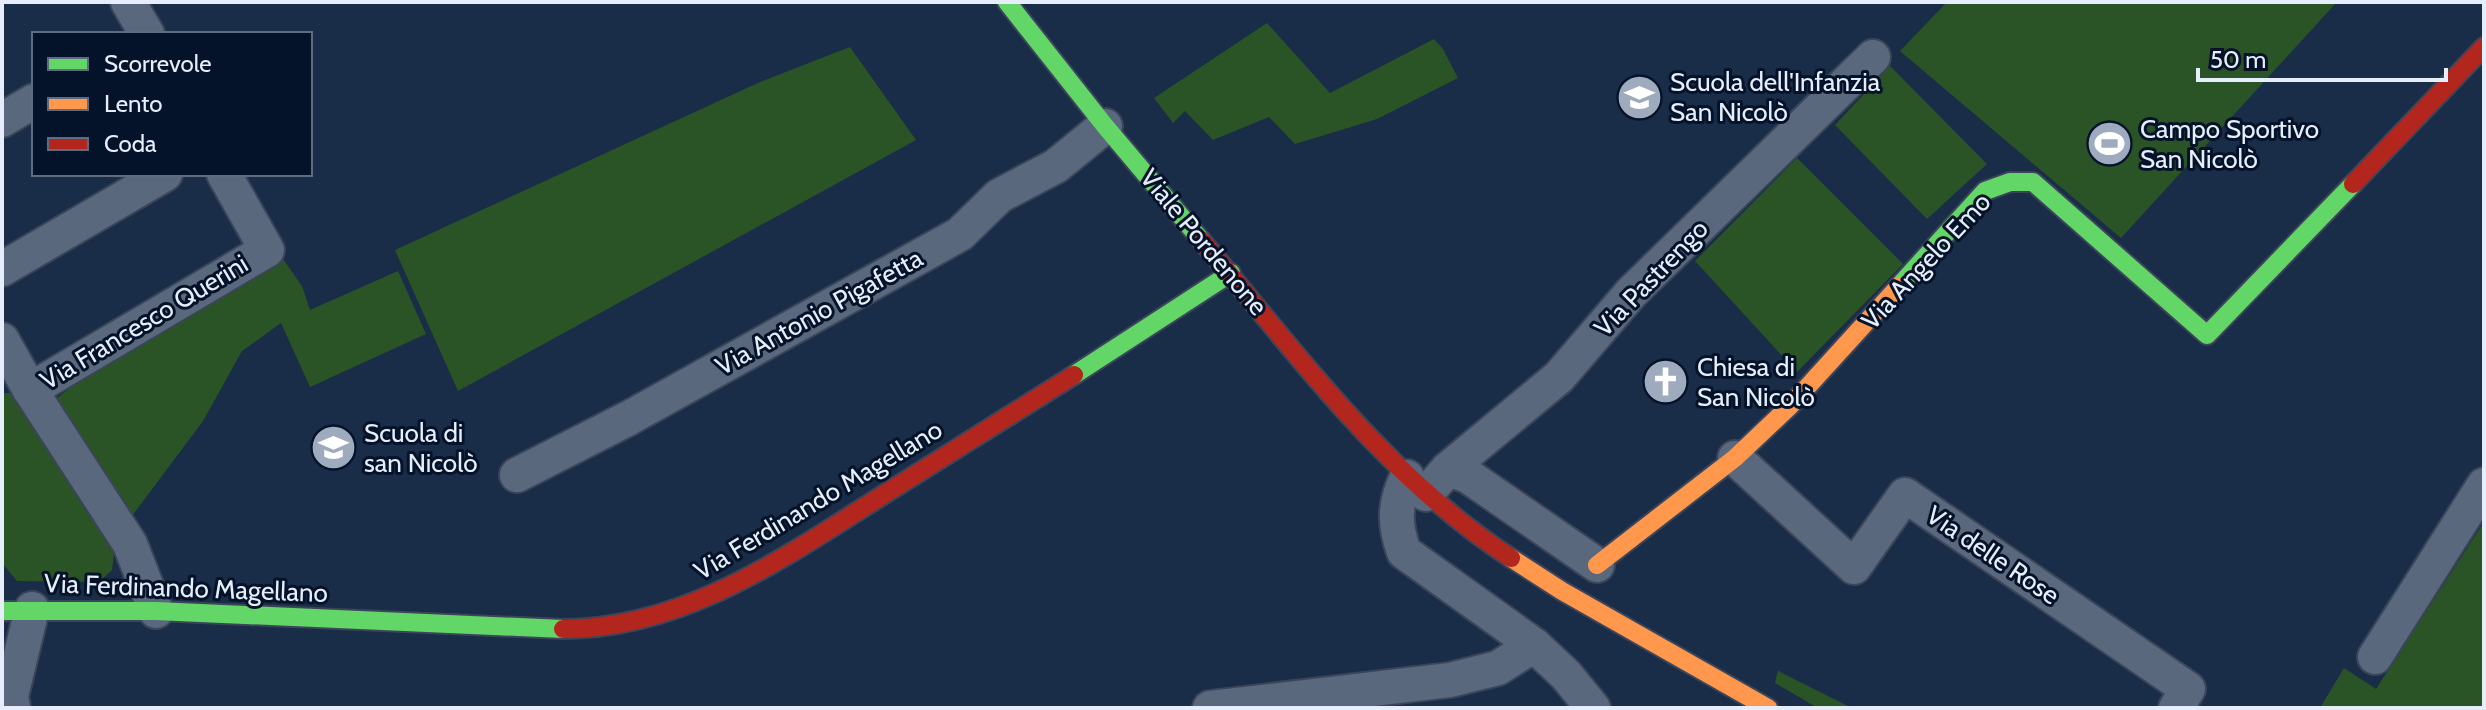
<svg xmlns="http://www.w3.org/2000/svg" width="2486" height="710" font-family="Cabin,sans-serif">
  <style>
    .green { fill: #2b5426 }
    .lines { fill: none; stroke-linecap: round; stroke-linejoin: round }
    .street-casing { stroke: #3b4559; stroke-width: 38 }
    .fast-casing { stroke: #3b4559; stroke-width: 22 }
    .slow-casing { stroke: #3b4559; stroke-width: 22 }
    .jam-casing { stroke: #3b4559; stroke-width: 22 }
    .street { stroke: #5a687e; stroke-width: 34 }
    .fast { stroke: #63d668; stroke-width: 18 }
    .slow { stroke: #ff974d; stroke-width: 18 }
    .jam { stroke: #b3261e; stroke-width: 18 }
    .labels { text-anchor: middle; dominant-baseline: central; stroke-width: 6; stroke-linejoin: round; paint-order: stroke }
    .poi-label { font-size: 26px; fill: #e6eefc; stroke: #05132a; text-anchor: start }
    .street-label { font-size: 26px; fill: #e6eefc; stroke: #05132a }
  </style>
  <rect width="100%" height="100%" fill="#192c48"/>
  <g class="green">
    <path d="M 1947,2 L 2337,2 L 2121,238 L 1900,51 Z"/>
    <path d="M 1267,23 L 1330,93 L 1434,39 L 1443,49 L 1458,78 L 1377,119 L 1295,144 L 1269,117 L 1213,140 L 1185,111 L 1173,123 L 1154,98 Z"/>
    <path d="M 850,47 L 916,140 L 458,391 L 395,250 L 760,82 Z"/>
    <path d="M 1890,66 L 1987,164 L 1927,219 L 1835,125 Z"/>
    <path d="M 1797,158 L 1903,264 L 1797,372 L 1695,261 Z"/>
    <path d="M 283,259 L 302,286 L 310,310 L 398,271 L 426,334 L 310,387 L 281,323 L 242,351 L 203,421 L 129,520 L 59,412 L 57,398 L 76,383 Z"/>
    <path d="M 2,393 L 12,393 L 116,536 L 112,570 L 99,582 L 17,581 L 2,563 Z"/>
    <path d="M 2484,522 L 2484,708 L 2320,708 L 2344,668 L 2376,689 Z"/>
    <path d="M 1778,670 L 1782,673 L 1852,708 L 1818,708 L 1775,683 Z"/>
  </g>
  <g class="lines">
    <defs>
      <g id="street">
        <path d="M 128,2 L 147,34"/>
        <path d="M 2,120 L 34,101"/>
        <path d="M 2,269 L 165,174"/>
        <path d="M 2,340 L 30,390 L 130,544 L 156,611"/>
        <path d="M 30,390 L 267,250 L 224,174"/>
        <path d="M 1735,458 L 1854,567 L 1905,495 L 2188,689 L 2176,708"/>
        <path d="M 1448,469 L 1468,476 L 1597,565"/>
        <path d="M 517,475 L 629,418 L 960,234 L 999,196 L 1056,166 L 1105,126"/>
        <path d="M 1407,477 C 1394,504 1394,524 1404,552 L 1534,645 L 1566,675 L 1593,708"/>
        <path d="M 1426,494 L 1448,469 L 1559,377 L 1631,293 L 1873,57"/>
        <path d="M 2375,657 L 2484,485"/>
        <path d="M 13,708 L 11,696 L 32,609"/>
        <path d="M 1210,708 L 1450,680 L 1498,668 L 1534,645"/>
      </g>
      <g id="fast">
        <path d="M 1007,2 L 1105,126 L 1201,240"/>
        <path d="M 1899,286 L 1985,191 L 2010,182 L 2033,182 L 2207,335 L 2353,184"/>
        <path d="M 1074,375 L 1231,273"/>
        <path d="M 2,611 L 156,611 L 563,629"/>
      </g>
      <g id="slow">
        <path d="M 1511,558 L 1562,591 L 1768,708"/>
        <path d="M 1597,565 L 1735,458 L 1790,406 L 1899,286"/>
      </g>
      <g id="jam">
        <path d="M 2353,184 L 2484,47"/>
        <path d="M 1201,240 C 1296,352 1386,477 1511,558"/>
        <path d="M 563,629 C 684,629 785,557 883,495 C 947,455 1010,415 1074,375"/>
      </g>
    </defs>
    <use href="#street" class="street-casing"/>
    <use href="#fast" class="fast-casing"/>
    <use href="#slow" class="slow-casing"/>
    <use href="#jam" class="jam-casing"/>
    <use href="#street" class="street"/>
    <use href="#fast" class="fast"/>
    <use href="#slow" class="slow"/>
    <use href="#jam" class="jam"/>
  </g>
  <defs>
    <symbol id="school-disc" viewBox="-11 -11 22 22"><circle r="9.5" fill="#9eaabd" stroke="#05132a"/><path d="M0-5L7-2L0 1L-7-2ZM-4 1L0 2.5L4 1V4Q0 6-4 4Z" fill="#fff"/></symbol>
    <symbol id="stadium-disc" viewBox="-11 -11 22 22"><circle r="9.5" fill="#9eaabd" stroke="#05132a"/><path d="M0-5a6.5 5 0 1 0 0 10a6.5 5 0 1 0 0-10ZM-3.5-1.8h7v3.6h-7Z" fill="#fff"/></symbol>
    <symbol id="church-disc" viewBox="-11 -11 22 22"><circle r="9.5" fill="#9eaabd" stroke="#05132a"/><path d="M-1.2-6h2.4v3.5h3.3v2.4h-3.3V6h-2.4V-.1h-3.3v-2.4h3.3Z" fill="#fff"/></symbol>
  </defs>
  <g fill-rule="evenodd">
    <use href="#school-disc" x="1614" y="72" width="51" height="51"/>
    <use href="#stadium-disc" x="2084" y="118" width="51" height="51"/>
    <use href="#church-disc" x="1640" y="356" width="51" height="51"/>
    <use href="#school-disc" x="308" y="422" width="51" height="51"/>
  </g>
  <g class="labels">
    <g class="poi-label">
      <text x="1670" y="82">Scuola dell'Infanzia<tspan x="1670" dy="30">San Nicolò</tspan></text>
      <text x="2140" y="129">Campo Sportivo<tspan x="2140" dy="30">San Nicolò</tspan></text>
      <text x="1697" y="367">Chiesa di<tspan x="1697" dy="30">San Nicolò</tspan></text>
      <text x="364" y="433">Scuola di<tspan x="364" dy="30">san Nicolò</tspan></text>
    </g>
    <g class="street-label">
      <text transform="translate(1204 242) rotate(50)">Viale Pordenone</text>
      <text transform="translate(1926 261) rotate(-47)">Via Angelo Emo</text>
      <text transform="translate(1651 278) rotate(-46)">Via Pastrengo</text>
      <text transform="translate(819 312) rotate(-29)">Via Antonio Pigafetta</text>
      <text transform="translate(144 322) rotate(-31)">Via Francesco Querini</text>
      <text transform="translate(818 500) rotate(-31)">Via Ferdinando Magellano</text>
      <text transform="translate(1993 555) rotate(34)">Via delle Rose</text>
      <text transform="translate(186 588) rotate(2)">Via Ferdinando Magellano</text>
    </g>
  </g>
  <rect width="2486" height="710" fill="none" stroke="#e6eefc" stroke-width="8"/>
  <rect x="32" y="32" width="280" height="144" fill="#05132a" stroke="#5f6b7e" stroke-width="2"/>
  <rect x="48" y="58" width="40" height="12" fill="#63d668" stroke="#5f6b7e" stroke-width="2"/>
  <text x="104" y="72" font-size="24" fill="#e6eefc">Scorrevole</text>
  <rect x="48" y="98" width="40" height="12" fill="#ff974d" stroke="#5f6b7e" stroke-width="2"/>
  <text x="104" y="112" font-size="24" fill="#e6eefc">Lento</text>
  <rect x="48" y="138" width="40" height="12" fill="#b3261e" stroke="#5f6b7e" stroke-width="2"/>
  <text x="104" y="152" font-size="24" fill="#e6eefc">Coda</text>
  <path d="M2198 68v12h248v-12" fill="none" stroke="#e6eefc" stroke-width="4"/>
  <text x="2210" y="68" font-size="24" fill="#e6eefc" stroke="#05132a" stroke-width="6" paint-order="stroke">50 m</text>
</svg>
